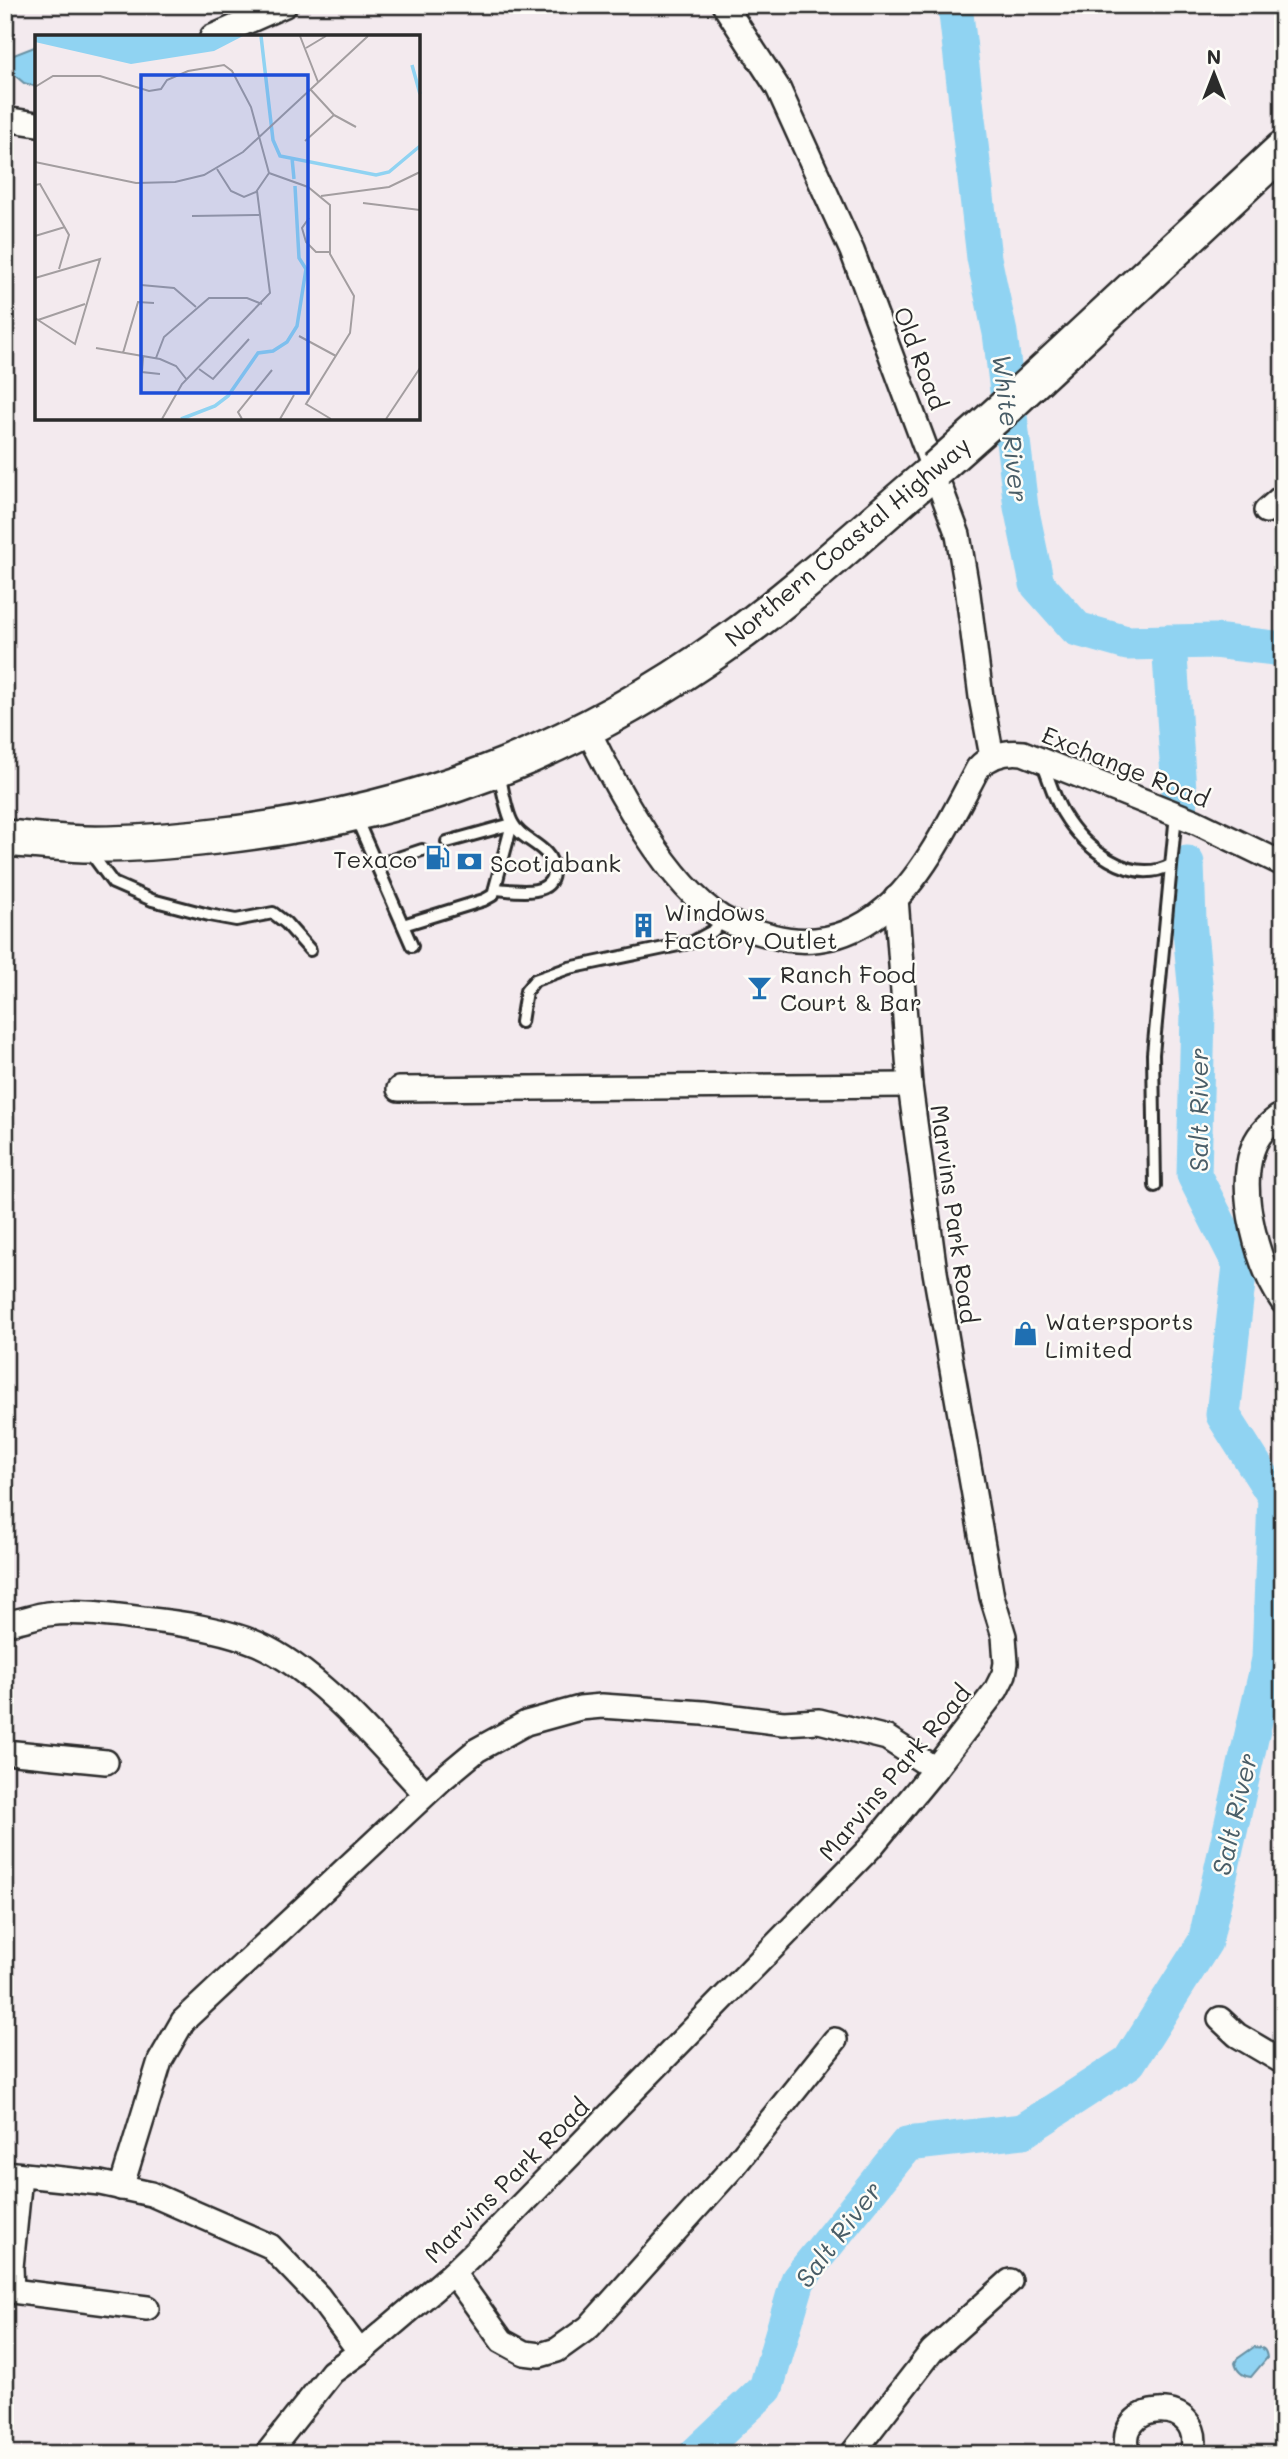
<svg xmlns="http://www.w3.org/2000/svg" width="1288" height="2459" font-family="Mali,sans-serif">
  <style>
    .water { fill: #90d3f2; stroke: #6890a2; stroke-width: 2 }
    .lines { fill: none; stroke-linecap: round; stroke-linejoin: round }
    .river { stroke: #90d3f2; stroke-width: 35 }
    .service-casing { stroke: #2b2b2b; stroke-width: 16 }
    .minor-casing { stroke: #2b2b2b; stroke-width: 28 }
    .primary-casing { stroke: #2b2b2b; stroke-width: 40 }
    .service { stroke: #fdfcf7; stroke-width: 10 }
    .minor { stroke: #fdfcf7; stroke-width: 23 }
    .primary { stroke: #fdfcf7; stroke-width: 35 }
    .primary-bridge-casing { stroke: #2b2b2b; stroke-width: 40; stroke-linecap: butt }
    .primary-bridge { stroke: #fdfcf7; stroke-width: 35 }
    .labels { text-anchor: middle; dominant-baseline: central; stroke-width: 5; stroke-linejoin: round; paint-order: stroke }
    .street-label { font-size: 24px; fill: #2b2b2b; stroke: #fdfcf7 }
    .poi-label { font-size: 24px; fill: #2b2b2b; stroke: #fdfcf7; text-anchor: start }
    .water-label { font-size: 26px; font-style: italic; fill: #495d67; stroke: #fdfcf7 }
    .inset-river { fill: none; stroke: #90d3f2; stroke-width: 3.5 }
    .inset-road { fill: none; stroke: #a39ea0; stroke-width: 2 }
    .view { fill: #1d4ed8; fill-opacity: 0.15; stroke: #1d4ed8; stroke-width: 3.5 }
    .inset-edge { fill: none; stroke: #2b2b2b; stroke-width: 3.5 }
  </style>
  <rect width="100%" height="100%" fill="#f3eaee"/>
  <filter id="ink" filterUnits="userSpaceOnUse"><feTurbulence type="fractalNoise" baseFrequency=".0143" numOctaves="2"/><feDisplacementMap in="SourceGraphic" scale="14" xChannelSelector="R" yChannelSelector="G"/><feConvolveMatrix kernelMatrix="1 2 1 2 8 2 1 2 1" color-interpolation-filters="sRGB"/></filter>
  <g filter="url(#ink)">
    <g class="water">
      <path d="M 37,46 L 37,87 L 24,83 L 5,67 L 5,62 L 11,56 Z"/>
      <path d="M 1254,2347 C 1263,2347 1266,2349 1267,2358 L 1251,2377 C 1243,2376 1237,2372 1235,2363 L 1237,2359 Z"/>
    </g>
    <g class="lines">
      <g class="river">
        <path d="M 955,5 L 984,258 L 1000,333 L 1021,507 L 1037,584 L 1077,629 L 1127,643 L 1214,641 L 1283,649"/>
        <path d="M 1169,642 L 1180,805"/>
        <path d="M 696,2454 L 766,2388 L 798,2280 L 907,2144 L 1023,2131 L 1129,2062 L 1205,1942 L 1269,1659 L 1275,1497 L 1223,1415 L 1240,1265 L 1194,1175 L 1198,1014 L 1189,921 L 1187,863"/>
      </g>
      <defs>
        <g id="service">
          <path d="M 1042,762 C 1049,779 1054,798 1063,813 C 1084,848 1130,886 1171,865"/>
          <path d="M 356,818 L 412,946"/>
          <path d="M 90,852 L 113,883 L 152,900 L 209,915 L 236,920 L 273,913 L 286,923 L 310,950"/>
          <path d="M 377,865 L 422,850"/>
          <path d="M 496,889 C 513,890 551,898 553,873 C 553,865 551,858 546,853 C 536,842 520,837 513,824 C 506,813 502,786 499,772"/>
          <path d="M 403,925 L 484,900 L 493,895 L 512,824 L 447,842"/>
          <path d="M 521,1022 L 526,991 L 535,980 L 569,968 L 693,942 L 713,931 L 724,920"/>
          <path d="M 1155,1186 L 1153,1054 L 1176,814"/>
        </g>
        <g id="minor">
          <path d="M 724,5 L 778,88 L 852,251 L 958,535 L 968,594 L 981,697 L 992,757"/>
          <path d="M 212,37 L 285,5"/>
          <path d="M 5,119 L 37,124"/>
          <path d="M 1266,511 L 1283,496"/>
          <path d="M 588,730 C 615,786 668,885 722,918 C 737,927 755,931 772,936 C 813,947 852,937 885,909 C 924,877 954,813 978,768 C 990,755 1005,751 1023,753 L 1196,822 L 1283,864"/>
          <path d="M 399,1089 L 910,1085"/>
          <path d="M 1283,1114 C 1269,1123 1257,1134 1252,1151 C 1238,1193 1258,1267 1283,1302"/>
          <path d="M 5,1623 C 20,1622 33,1616 47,1614 C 78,1610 112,1615 143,1619 C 181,1623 223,1629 258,1644 C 319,1671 380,1745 425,1793"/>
          <path d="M 5,1752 L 106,1762"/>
          <path d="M 1220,2019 L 1237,2035 L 1283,2062"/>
          <path d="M 5,2173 L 100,2183 L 151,2194 L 270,2246 L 319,2297 L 360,2352"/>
          <path d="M 20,2176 L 11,2267 L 12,2291 L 147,2308"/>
          <path d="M 121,2188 L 160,2061 L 183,2021 L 441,1780 L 477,1750 L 526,1723 L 580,1708 L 602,1706 L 703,1713 L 783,1723 L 819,1721 L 887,1738 L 935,1769"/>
          <path d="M 453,2273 L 502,2341 L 524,2353 L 540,2355 L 557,2350 L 589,2327 L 734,2166 L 835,2040"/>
          <path d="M 267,2454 L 332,2372 L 360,2352 L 453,2273 L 491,2236 L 870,1848 L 935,1769 L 996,1690 L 1004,1674 L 1006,1663 L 1004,1636 L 992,1597 L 935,1272 L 910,1085 L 896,898"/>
          <path d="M 852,2454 L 932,2351 L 1010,2281"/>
          <path d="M 1129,2454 C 1110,2399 1208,2394 1192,2454"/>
        </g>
        <g id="primary">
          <path d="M 1008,405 L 1283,149"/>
          <path d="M 5,838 C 31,840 58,843 84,844 C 128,845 172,841 216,836 C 409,815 570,755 728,642 C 801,590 866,528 935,470"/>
        </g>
      </defs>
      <use href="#service" class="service-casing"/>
      <use href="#minor" class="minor-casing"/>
      <use href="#primary" class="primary-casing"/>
      <use href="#service" class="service"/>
      <use href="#minor" class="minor"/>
      <use href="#primary" class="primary"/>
      <defs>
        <path id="primary-bridge" d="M 935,470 L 1008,405"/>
      </defs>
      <use href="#primary-bridge" class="primary-bridge-casing"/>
      <use href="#primary-bridge" class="primary-bridge"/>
    </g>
  </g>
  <defs>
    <symbol id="fuel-bare" viewBox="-9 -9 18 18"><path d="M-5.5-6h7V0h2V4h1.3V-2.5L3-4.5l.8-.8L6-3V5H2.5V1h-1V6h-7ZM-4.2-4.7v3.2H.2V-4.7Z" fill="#1f6fb2" stroke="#fdfcf7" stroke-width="2.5" paint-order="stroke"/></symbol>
    <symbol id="bank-bare" viewBox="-9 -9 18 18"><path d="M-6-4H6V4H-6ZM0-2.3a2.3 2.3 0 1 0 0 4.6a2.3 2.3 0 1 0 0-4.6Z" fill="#1f6fb2" stroke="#fdfcf7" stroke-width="2.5" paint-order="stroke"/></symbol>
    <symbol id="building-bare" viewBox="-9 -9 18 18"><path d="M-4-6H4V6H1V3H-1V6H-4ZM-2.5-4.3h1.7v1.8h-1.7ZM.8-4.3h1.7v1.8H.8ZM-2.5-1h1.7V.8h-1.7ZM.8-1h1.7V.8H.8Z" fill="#1f6fb2" stroke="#fdfcf7" stroke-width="2.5" paint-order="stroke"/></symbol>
    <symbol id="bar-bare" viewBox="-9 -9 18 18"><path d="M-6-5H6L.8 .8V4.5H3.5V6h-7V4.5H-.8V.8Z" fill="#1f6fb2" stroke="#fdfcf7" stroke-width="2.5" paint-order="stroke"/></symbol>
    <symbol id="shop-bare" viewBox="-9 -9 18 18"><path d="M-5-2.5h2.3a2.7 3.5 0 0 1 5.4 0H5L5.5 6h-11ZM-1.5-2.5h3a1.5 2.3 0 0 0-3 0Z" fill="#1f6fb2" stroke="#fdfcf7" stroke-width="2.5" paint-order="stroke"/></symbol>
  </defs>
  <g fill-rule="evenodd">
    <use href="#fuel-bare" x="420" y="840" width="35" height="35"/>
    <use href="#bank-bare" x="452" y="844" width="35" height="35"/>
    <use href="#building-bare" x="626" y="908" width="35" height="35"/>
    <use href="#bar-bare" x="742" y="970" width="35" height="35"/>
    <use href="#shop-bare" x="1008" y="1316" width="35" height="35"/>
  </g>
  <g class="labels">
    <g class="street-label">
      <text transform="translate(921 358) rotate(69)">Old Road</text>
      <text transform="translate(847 541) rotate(-40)">Northern Coastal Highway</text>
      <text transform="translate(1126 766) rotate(22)">Exchange Road</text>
      <text transform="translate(955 1214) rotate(82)">Marvins Park Road</text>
      <text transform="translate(894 1772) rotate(-50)">Marvins Park Road</text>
      <text transform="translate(506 2180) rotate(-45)">Marvins Park Road</text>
    </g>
    <g class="poi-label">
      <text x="417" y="858" text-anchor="end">Texaco</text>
      <text x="490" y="862">Scotiabank</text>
      <text x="664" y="911">Windows<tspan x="664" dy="28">Factory Outlet</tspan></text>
      <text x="780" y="973">Ranch Food<tspan x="780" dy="28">Court &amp; Bar</tspan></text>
      <text x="1045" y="1320">Watersports<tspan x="1045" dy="28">Limited</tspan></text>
    </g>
    <g class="water-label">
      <text transform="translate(1011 428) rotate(83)">White River</text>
      <text transform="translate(1198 1110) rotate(-90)">Salt River</text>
      <text transform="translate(1234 1814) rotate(-77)">Salt River</text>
      <text transform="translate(838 2234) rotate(-53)">Salt River</text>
    </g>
  </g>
  <g transform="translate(35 35)">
    <rect width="385" height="385" fill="#f3eaee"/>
    <path d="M 0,1 L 208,1 L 179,16 L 96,29 L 0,7 Z" fill="#90d3f2"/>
    <path class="inset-river" d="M 226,1 L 238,105 L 245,121 L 341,140 L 354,137 L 385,111M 377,30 L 385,59M 257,123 L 259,144M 146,384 L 180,371 L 193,361 L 223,318 L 238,316 L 252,307 L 262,291 L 271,234 L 264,223 L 260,151"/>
    <path class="inset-road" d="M 265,1 L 283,47M 271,13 L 291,1M 0,52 L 18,41 L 65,41 L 114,56 L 126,54 L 132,45 L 153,36 L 189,30 L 197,36 L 216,72 L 234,138M 299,80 L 321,92M 270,106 L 299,80 L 276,55M 0,127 L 101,148 L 140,147 L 169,140 L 208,117 L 333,1M 182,134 L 196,156 L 209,162 L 221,157 L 234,138M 234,138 L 273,152 L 295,170 L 295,219 L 319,261 L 315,298 L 271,369 L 296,384M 0,150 L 5,149 L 34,200 L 24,234M 286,161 L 354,152 L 385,137M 328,168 L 385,175M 157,181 L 224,180M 274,183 L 267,193 L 271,207 L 281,217 L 295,217M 0,201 L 30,192M 0,243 L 65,224 L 40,309 L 0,283M 106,250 L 139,253 L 161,272M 3,285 L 50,269M 264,301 L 301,321M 61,313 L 125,324 L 141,331 L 152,345M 88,318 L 103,267 L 119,268M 108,322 L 107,337 L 125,339M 121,323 L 129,302 L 174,263 L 212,263 L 227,269M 164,334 L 178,344 L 214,304M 127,384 L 147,349 L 235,258 L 222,156M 207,384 L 203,377 L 237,335M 245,384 L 259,360M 351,384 L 385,333"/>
    <path class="view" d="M 106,40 L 273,40 L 273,358 L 106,358 Z"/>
    <rect width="385" height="385" class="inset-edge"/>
  </g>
  <rect width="1288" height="2459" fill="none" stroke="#fdfcf7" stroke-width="28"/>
  <rect x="14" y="14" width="1260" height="2431" fill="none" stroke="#2b2b2b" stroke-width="2.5" filter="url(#ink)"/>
  <g transform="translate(1214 74)" stroke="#fdfcf7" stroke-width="5" paint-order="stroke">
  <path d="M0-5L12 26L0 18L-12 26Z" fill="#2b2b2b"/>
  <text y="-10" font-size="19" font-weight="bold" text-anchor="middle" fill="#2b2b2b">N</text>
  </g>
</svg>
